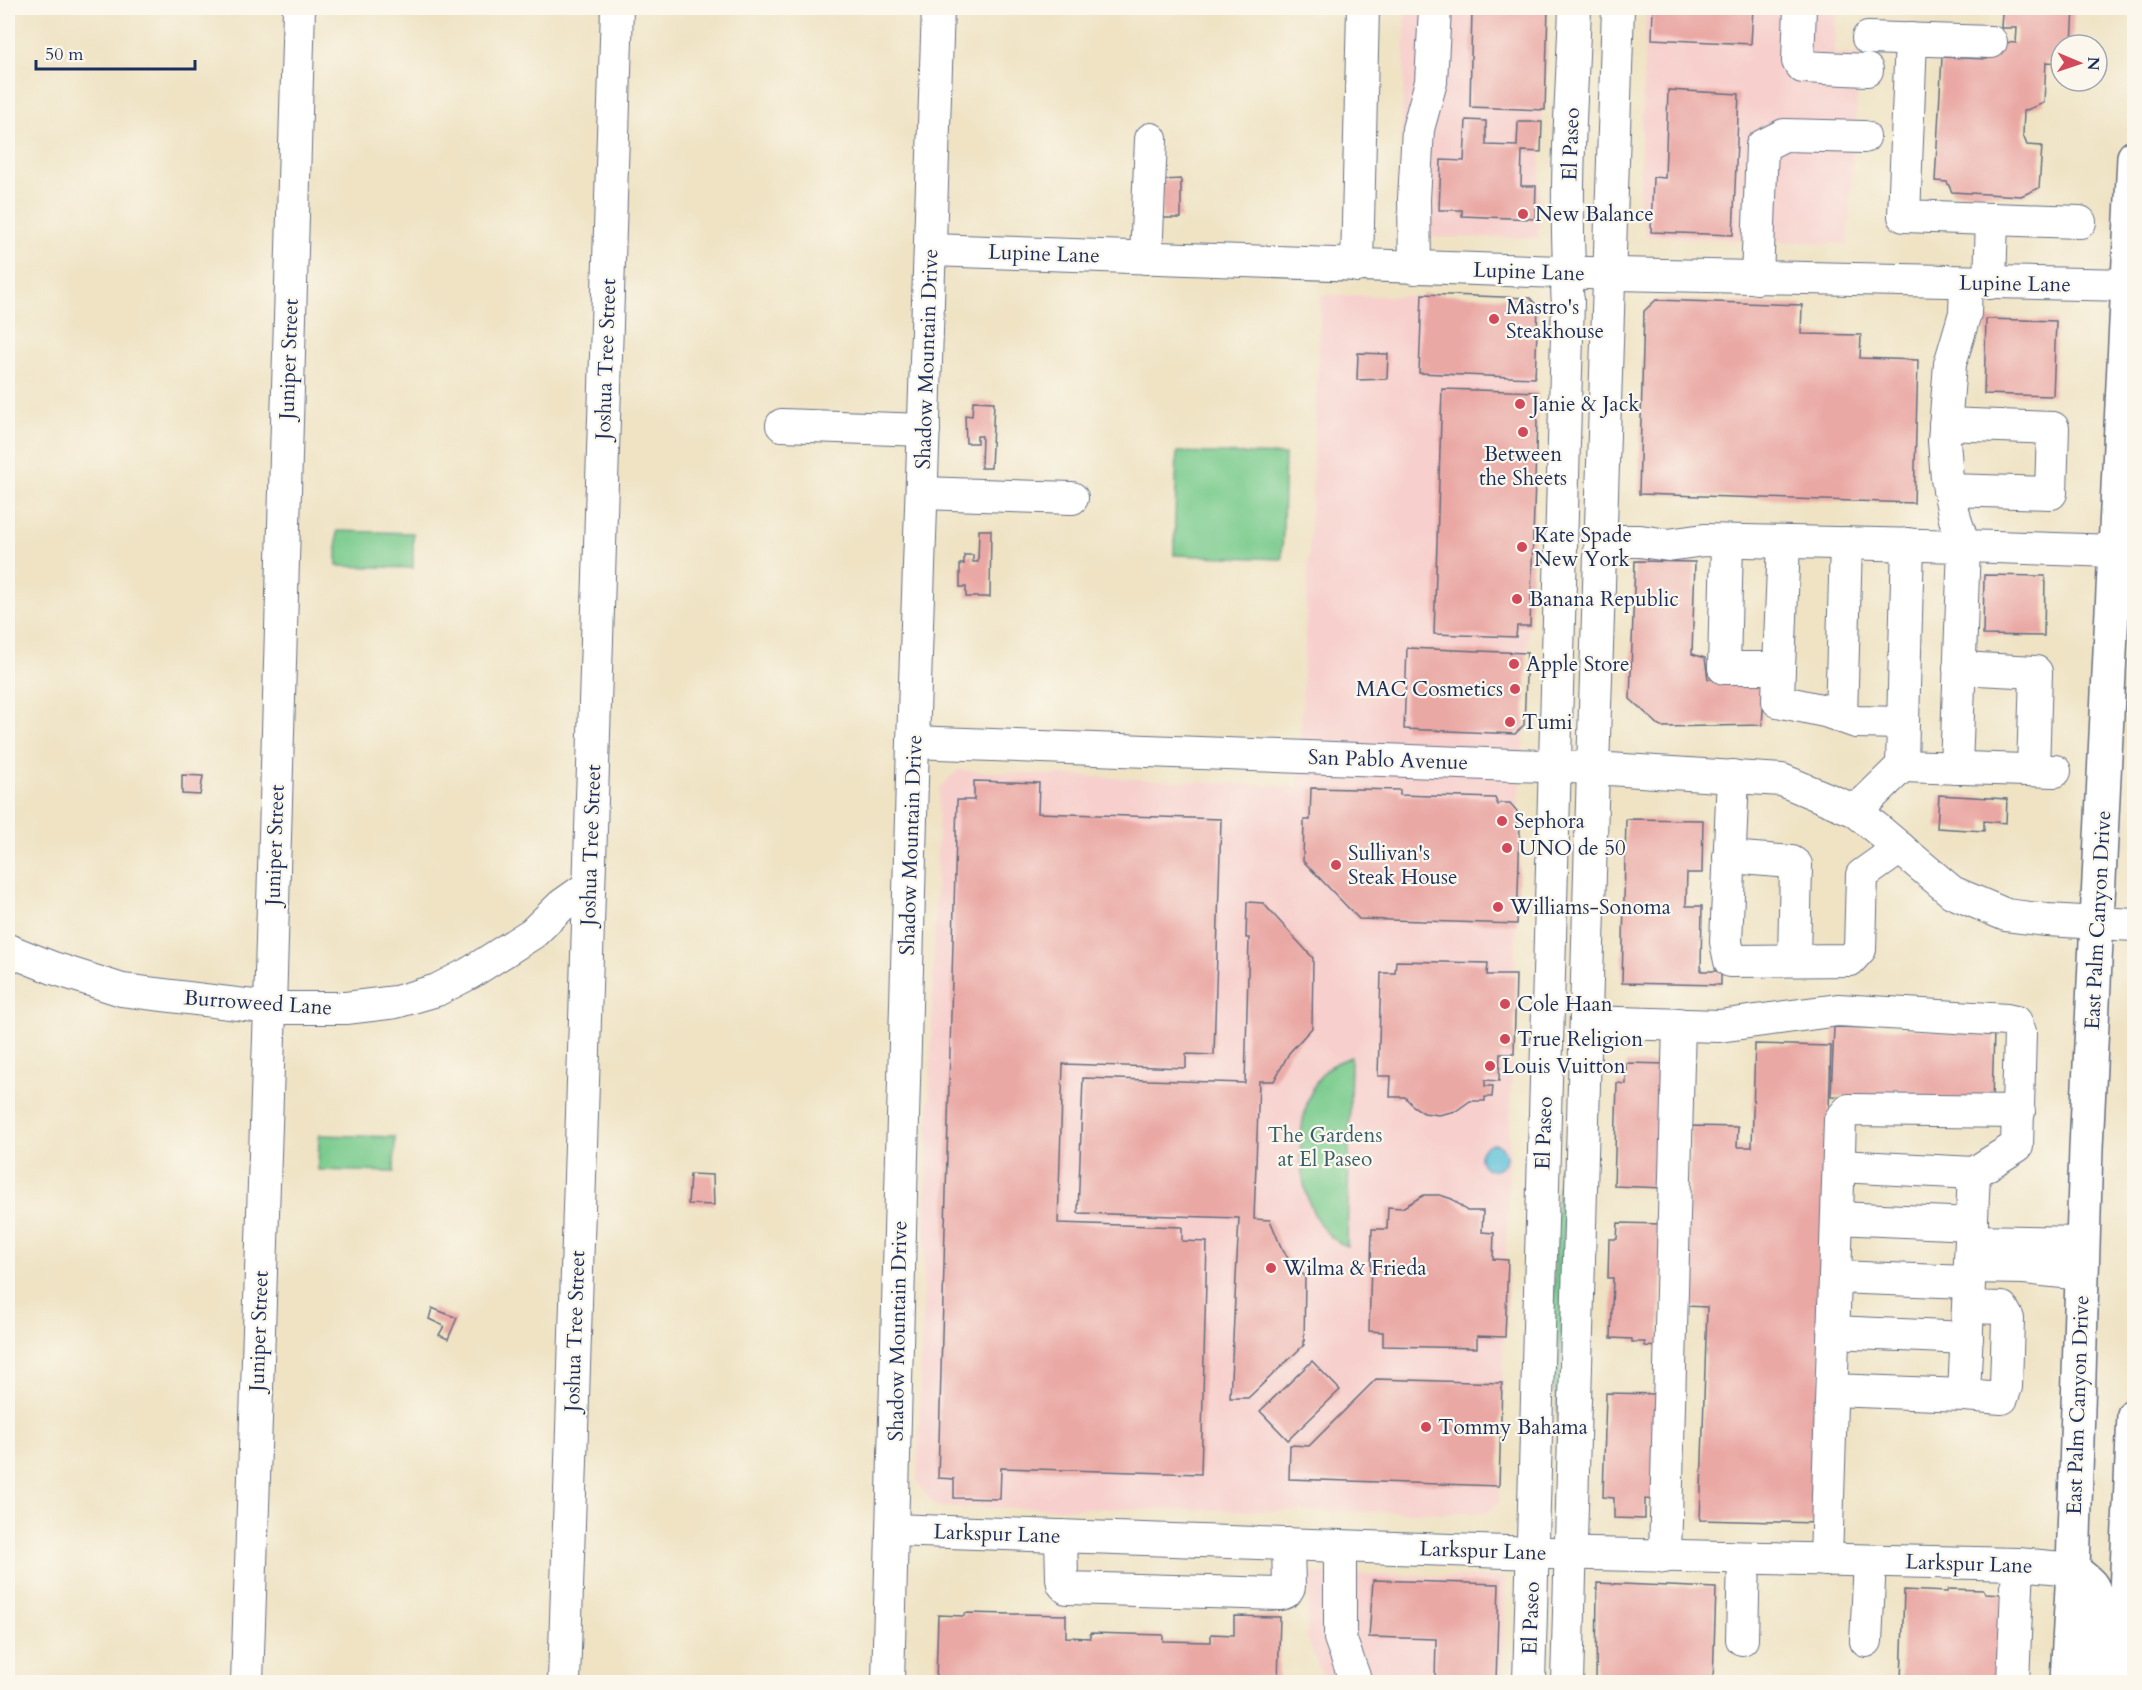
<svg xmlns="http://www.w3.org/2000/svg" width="2142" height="1690" font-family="Cardo,serif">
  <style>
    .built { fill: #f7d0cd }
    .green { fill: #79cb8d; stroke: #4a7d76; stroke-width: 1.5 }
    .water { fill: #5abfd8; stroke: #3a779b; stroke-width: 1.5 }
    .building { fill: #eaa8a4 }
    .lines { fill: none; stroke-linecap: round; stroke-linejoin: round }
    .minor-casing { stroke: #656e82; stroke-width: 34 }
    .major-casing { stroke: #656e82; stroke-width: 36 }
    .minor { stroke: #fff; stroke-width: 32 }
    .major { stroke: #fff; stroke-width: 33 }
    .poi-dot { fill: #d1495b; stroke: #fbf7ec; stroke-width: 2 }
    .labels { text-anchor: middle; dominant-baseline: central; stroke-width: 4.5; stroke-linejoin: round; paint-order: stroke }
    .street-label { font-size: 21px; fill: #1b2f5e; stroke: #fbf7ec }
    .poi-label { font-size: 21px; fill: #1b2f5e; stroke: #fbf7ec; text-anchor: start }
    .park-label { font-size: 21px; fill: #375e6c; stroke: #fbf7ec }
  </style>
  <rect width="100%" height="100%" fill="#fbf7ec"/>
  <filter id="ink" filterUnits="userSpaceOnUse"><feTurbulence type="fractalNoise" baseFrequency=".0167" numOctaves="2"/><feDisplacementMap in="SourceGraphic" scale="12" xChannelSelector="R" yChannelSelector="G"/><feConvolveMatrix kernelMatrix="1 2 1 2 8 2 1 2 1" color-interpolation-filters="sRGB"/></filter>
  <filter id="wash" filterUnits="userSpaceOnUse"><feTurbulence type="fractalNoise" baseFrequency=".008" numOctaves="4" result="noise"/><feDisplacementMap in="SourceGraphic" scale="24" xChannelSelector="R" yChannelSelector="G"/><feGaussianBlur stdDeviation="1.35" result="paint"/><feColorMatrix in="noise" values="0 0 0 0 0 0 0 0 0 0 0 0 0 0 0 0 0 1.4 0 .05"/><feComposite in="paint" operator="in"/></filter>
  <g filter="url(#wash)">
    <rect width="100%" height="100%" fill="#efe3c4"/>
    <g class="built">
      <path d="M 1406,8 L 1545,8 L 1538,238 L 1398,237 Z"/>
      <path d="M 1646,8 L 1836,8 L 1835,54 L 1860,55 L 1847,244 L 1646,236 L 1639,201 Z"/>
      <path d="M 1321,295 L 1538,298 L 1525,729 L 1518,800 L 1519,817 L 1499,1502 L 1488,1513 L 936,1507 L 917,1482 L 939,788 L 958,770 L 1298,787 Z"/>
      <path d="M 1310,1573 L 1506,1578 L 1502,1682 L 1325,1682 L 1307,1638 Z"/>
    </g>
    <g class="green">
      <path d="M 1177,452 L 1285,455 L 1282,559 L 1174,555 Z"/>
      <path d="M 337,531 L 413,533 L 413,568 L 337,566 Z"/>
      <path d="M 1351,1057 L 1347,1246 C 1290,1227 1285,1094 1334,1064 C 1339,1061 1345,1059 1351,1057 Z"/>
      <path d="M 319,1135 L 395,1137 L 394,1172 L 318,1170 Z"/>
      <path d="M 1559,1166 L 1566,1167 L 1556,1515 L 1558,1414 L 1557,1399 L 1550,1374 Z"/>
    </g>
    <circle class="water" cx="1493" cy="1157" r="13"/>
    <g id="blocks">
      <g class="building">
        <path d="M 1472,8 L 1548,8 L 1545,110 L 1470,107 Z"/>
        <path d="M 1653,8 L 1753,8 L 1751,44 L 1652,39 Z"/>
        <path d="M 2013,8 L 2074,8 L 2072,45 L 2061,45 L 2061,63 L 2046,62 L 2044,103 L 2024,111 L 2023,135 L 2027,145 L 2042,146 L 2039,188 L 2021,196 L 1952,192 L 1947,182 L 1935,181 L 1942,57 L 1987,59 L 1989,41 L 2016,43 L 2017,28 L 2001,28 L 2002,12 L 2013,12 Z"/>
        <path d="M 1668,90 L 1739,94 L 1733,235 L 1651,232 L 1653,177 L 1665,178 Z"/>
        <path d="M 1466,120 L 1486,121 L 1486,145 L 1517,146 L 1518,122 L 1542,122 L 1541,152 L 1522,151 L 1521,186 L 1536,186 L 1535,219 L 1462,216 L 1462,210 L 1439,210 L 1441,160 L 1464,161 Z"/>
        <path d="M 1181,179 L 1181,218 L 1162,218 L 1162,180 Z"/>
        <path d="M 1422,294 L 1530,298 L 1538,307 L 1535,378 L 1419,373 Z"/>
        <path d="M 1656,300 L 1802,305 L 1801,334 L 1861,335 L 1860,358 L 1918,360 L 1914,503 L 1639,494 L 1644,311 Z"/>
        <path d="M 1986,319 L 2056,321 L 2053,396 L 1984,394 Z"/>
        <path d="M 1358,353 L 1388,354 L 1387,379 L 1357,380 Z"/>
        <path d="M 1442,389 L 1538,392 L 1530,626 L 1517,626 L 1516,637 L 1434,634 Z"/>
        <path d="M 973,401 L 994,402 L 991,468 L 981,468 L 982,436 L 977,436 L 977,443 L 966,443 L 965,415 L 972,416 Z"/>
        <path d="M 979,530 L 991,530 L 990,597 L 966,597 L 966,587 L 960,587 L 960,564 L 964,564 L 964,555 L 973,555 L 973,562 L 978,562 Z"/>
        <path d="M 1635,561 L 1695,562 L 1692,654 L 1705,658 L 1708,679 L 1765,680 L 1762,725 L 1661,727 L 1630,699 Z"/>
        <path d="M 1984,575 L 2045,576 L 2044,636 L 1983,635 Z"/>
        <path d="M 1407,648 L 1527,653 L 1524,725 L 1515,734 L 1404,729 Z"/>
        <path d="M 182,775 L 203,776 L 200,795 L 182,794 Z"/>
        <path d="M 974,781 L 1039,783 L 1038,813 L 1221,819 L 1214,1055 L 1186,1054 L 1186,1068 L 1063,1064 L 1058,1223 L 1182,1227 L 1182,1241 L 1207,1242 L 1201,1474 L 1001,1468 L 1000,1499 L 954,1498 L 954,1479 L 938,1478 L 957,800 L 974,800 Z"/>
        <path d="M 1311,788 L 1400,790 L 1400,795 L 1495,798 L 1498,805 L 1501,803 L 1510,803 L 1517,811 L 1517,822 L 1515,824 L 1520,826 L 1517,924 L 1359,919 L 1303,861 L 1304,820 L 1310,820 Z"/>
        <path d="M 1939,795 L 2007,799 L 2006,823 L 1984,821 L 1984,831 L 1937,828 Z"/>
        <path d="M 1626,819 L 1703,820 L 1702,873 L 1687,873 L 1686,906 L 1702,906 L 1701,971 L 1721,971 L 1721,985 L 1622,983 Z"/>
        <path d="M 1247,902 L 1263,903 L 1313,958 L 1312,1028 L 1289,1053 L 1274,1081 L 1259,1081 L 1254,1219 L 1270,1220 L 1281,1247 L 1291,1263 L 1305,1276 L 1304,1345 L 1248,1398 L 1230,1398 L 1239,1218 L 1078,1213 L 1083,1078 L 1245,1083 L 1249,938 L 1246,938 Z"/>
        <path d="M 1396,961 L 1488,963 L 1487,975 L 1516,975 L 1514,1054 L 1500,1054 L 1499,1081 L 1485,1080 L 1485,1086 L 1493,1086 L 1492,1097 L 1485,1097 L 1485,1101 L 1470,1101 L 1456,1111 L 1439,1115 L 1424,1113 L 1413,1106 L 1405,1097 L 1390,1097 L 1391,1076 L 1378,1076 L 1381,973 L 1395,973 Z"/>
        <path d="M 1834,1027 L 1994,1031 L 1992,1101 L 1831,1096 Z"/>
        <path d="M 1755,1044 L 1831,1046 L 1816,1523 L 1700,1520 L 1707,1307 L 1685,1306 L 1691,1126 L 1738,1127 L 1737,1147 L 1752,1147 Z"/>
        <path d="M 1626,1063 L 1667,1064 L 1664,1188 L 1614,1186 L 1617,1083 L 1626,1084 Z"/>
        <path d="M 690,1174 L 713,1175 L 714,1205 L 688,1204 Z"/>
        <path d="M 1424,1195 L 1440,1195 L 1452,1199 L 1467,1211 L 1483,1211 L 1482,1232 L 1494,1233 L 1493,1259 L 1508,1260 L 1505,1337 L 1477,1336 L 1477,1348 L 1383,1346 L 1383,1332 L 1369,1331 L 1372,1229 L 1387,1229 L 1388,1207 L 1402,1208 Z"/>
        <path d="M 1618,1223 L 1663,1224 L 1659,1347 L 1645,1346 L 1645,1342 L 1632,1342 L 1632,1339 L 1611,1338 L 1613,1278 L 1608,1278 L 1609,1239 L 1617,1239 Z"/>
        <path d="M 432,1308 L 457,1318 L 448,1339 L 439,1335 L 444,1326 L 429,1319 Z"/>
        <path d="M 1312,1361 L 1340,1390 L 1288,1440 L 1260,1411 Z"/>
        <path d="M 1376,1379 L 1502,1383 L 1499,1486 L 1289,1479 L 1290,1445 L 1309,1446 Z"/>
        <path d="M 1606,1393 L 1659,1394 L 1655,1500 L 1645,1499 L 1645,1519 L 1614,1518 L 1614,1498 L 1603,1497 Z"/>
        <path d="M 1373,1580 L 1499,1584 L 1496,1682 L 1435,1682 L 1436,1639 L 1369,1637 Z"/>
        <path d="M 1597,1583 L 1716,1588 L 1713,1682 L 1596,1682 Z"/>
        <path d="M 1948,1589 L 1984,1590 L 1985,1593 L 2003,1594 L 1999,1682 L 1901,1682 L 1904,1590 L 1947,1592 Z"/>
        <path d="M 965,1613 L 1066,1615 L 1066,1637 L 1090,1638 L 1090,1633 L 1163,1635 L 1163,1641 L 1211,1642 L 1211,1634 L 1234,1635 L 1234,1616 L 1280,1617 L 1278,1682 L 936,1682 L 938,1615 L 964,1616 Z"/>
      </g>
    </g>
  </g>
  <g filter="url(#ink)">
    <use href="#blocks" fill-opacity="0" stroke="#656e82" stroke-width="1.5"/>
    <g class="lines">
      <defs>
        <g id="minor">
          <path d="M 1800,8 L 1798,61 L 1803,67 L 1867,70"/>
          <path d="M 1868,38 L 1991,42"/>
          <path d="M 1911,39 L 1904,216 L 2080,222"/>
          <path d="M 931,250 L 1617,274 L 2129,285"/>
          <path d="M 1146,258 L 1151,139"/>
          <path d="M 1357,266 L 1363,8"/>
          <path d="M 1415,268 L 1414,199 L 1418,129 L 1431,82 L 1435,8"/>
          <path d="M 1757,278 L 1762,146 L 1784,135 L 1864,137"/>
          <path d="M 1966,283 L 1965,313 L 1950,364 L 1944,441 L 1947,479 L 1955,519 L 1964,546 L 2115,551"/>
          <path d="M 1990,283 L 1992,219"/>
          <path d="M 1945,424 L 2053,428 L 2051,493 L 1949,490"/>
          <path d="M 782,425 L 924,430"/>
          <path d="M 922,493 L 1072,498"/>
          <path d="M 1601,541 L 1640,541 L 1668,545 L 1704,540 L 1964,546 L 1956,768"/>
          <path d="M 1727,541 L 1724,668 L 1779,668 L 1778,701 L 1825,711 L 1856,722 L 1903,723 L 1902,766"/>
          <path d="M 1779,668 L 1784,542"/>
          <path d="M 1959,668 L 2036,672 L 2033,770"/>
          <path d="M 1841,717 L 1846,543"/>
          <path d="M 1903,723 L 1908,544"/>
          <path d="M 913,742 L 1593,768 L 1782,780 L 1856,811 L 1952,892 L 2006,915 L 2047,920 L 2134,925"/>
          <path d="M 1733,776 L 1726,942 L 1730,961 L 1850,960 L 1860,949 L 1862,875 L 1900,848"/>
          <path d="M 1856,811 L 1902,766 L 2055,771"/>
          <path d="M 1729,857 L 1792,862 L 1796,865 L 1794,960"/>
          <path d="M 8,950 L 53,968 L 122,990 L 270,1008 L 346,1008 L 396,1002 L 437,990 L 470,973 L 533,933 L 562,905 L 589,886"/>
          <path d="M 1586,1022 L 1719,1026 L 1838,1010 L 2007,1020 L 2016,1022 L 2020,1032 L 2017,1146 L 1974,1173 L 1839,1166"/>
          <path d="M 1837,1218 L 1972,1224"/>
          <path d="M 1971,1241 L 2083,1243"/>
          <path d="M 1970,1267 L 2024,1268 L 2082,1274"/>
          <path d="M 1835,1277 L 1969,1282"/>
          <path d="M 1968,1307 L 2002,1308 L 2008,1319 L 2006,1387 L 2002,1398 L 1964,1395 L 1974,1173"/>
          <path d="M 1834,1332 L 1967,1338"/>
          <path d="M 1832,1390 L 1964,1395"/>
          <path d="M 893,1530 L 1506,1552 L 2018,1564 L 2073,1569"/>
          <path d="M 1061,1536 L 1062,1578 L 1063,1584 L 1067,1588 L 1281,1594 L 1286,1592 L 1289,1587 L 1288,1544"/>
          <path d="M 1340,1546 L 1340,1638 L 1356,1682"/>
          <path d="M 1665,1557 L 1679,1024"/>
          <path d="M 1826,1560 L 1840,1120 L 1849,1110 L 2019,1112"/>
          <path d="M 1742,1639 L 1744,1558"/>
          <path d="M 1866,1641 L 1870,1561"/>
          <path d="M 247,1682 L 270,1008 L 299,8"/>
          <path d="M 564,1682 L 617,8"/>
          <path d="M 888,1682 L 913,742 L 938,8"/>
          <path d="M 1529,1682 L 1568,300 C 1565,289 1570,275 1569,264 C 1565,181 1572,91 1575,8"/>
          <path d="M 1567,1682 L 1593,768 L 1618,8"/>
          <path d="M 2013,1682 L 2018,1564"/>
        </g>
        <g id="major">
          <path d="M 2073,1569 C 2078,1574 2086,1579 2091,1585 C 2104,1601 2096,1661 2095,1682"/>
          <path d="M 2067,1682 L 2073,1569 L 2086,1148 L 2134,157"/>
          <path d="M 2122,1682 L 2134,1415"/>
        </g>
      </defs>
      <use href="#minor" class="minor-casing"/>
      <use href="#major" class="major-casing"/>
      <use href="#minor" class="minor"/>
      <use href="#major" class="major"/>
    </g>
  </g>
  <g class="poi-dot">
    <circle cx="1523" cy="214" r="6"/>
    <circle cx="1494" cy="319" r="6"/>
    <circle cx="1520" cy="404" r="6"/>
    <circle cx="1523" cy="432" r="6"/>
    <circle cx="1522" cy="547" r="6"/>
    <circle cx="1517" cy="599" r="6"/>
    <circle cx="1514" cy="664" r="6"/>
    <circle cx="1515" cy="689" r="6"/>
    <circle cx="1510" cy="722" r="6"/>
    <circle cx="1502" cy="821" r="6"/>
    <circle cx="1507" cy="848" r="6"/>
    <circle cx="1336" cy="865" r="6"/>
    <circle cx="1498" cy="907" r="6"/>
    <circle cx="1505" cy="1004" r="6"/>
    <circle cx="1505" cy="1039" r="6"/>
    <circle cx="1490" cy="1066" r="6"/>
    <circle cx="1271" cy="1268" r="6"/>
    <circle cx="1426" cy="1427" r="6"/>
  </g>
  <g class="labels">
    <g class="street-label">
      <text transform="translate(1571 144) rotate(-88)">El Paseo</text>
      <text transform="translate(1044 254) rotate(2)">Lupine Lane</text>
      <text transform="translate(1529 272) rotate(2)">Lupine Lane</text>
      <text transform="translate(2015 284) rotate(1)">Lupine Lane</text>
      <text transform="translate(289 359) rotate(-88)">Juniper Street</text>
      <text transform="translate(606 359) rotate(-88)">Joshua Tree Street</text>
      <text transform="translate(927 359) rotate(-88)">Shadow Mountain Drive</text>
      <text transform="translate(1388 760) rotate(2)">San Pablo Avenue</text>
      <text transform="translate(275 845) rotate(-88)">Juniper Street</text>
      <text transform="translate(591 845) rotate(-88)">Joshua Tree Street</text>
      <text transform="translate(911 845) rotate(-88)">Shadow Mountain Drive</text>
      <text transform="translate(2098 920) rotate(-87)">East Palm Canyon Drive</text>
      <text transform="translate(258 1003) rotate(4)">Burroweed Lane</text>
      <text transform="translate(1544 1133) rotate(-88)">El Paseo</text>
      <text transform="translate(259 1331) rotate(-88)">Juniper Street</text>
      <text transform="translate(575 1331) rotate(-88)">Joshua Tree Street</text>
      <text transform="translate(898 1331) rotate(-89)">Shadow Mountain Drive</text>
      <text transform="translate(2078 1405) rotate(-88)">East Palm Canyon Drive</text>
      <text transform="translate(997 1534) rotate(2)">Larkspur Lane</text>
      <text transform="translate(1483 1551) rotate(2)">Larkspur Lane</text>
      <text transform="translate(1969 1564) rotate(2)">Larkspur Lane</text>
      <text transform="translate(1531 1618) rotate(-88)">El Paseo</text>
    </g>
    <g class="poi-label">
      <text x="1535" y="214">New Balance</text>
      <text x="1506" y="307">Mastro's<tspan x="1506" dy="24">Steakhouse</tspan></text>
      <text x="1532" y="404">Janie &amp; Jack</text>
      <text x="1523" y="454" text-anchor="middle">Between<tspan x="1523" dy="24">the Sheets</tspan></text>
      <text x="1534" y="535">Kate Spade<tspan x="1534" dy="24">New York</tspan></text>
      <text x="1529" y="599">Banana Republic</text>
      <text x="1526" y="664">Apple Store</text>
      <text x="1503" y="689" text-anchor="end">MAC Cosmetics</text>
      <text x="1522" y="722">Tumi</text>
      <text x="1514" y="821">Sephora</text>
      <text x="1519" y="848">UNO de 50</text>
      <text x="1348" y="853">Sullivan's<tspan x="1348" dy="24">Steak House</tspan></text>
      <text x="1510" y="907">Williams-Sonoma</text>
      <text x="1517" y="1004">Cole Haan</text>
      <text x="1517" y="1039">True Religion</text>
      <text x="1502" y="1066">Louis Vuitton</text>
      <text x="1283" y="1268">Wilma &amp; Frieda</text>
      <text x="1438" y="1427">Tommy Bahama</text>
    </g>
    <g class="park-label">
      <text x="1325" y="1135">The Gardens<tspan x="1325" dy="24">at El Paseo</tspan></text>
    </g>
  </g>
  <rect width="2142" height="1690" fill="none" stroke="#fbf7ec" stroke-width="30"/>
  <g transform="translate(2079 63) rotate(92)"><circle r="28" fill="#fbf7ec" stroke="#a1a7b3" stroke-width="1.5"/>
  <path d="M0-4.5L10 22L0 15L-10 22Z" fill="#d1495b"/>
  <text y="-9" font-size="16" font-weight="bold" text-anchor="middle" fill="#1b2f5e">N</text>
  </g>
  <path d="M36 60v9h159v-9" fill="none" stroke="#1b2f5e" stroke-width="3"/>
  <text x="45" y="60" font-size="18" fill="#1b2f5e" stroke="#fbf7ec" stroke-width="4.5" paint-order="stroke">50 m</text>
</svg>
